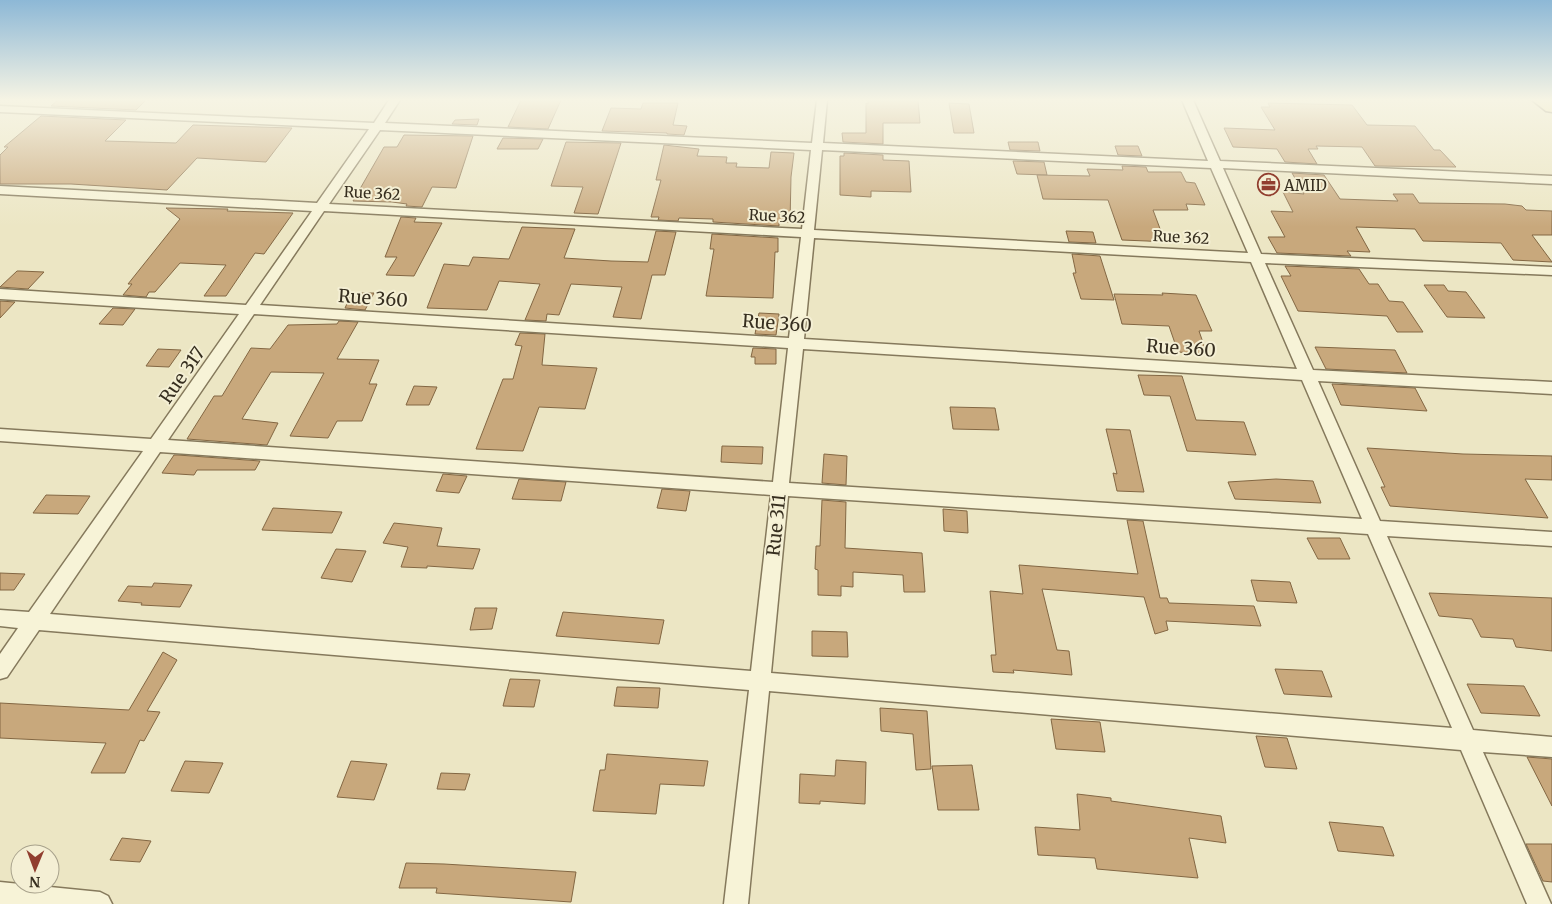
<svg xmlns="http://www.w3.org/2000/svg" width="1552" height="904" font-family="Merriweather,serif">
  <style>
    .building { fill: #c8a87c; stroke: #836743 }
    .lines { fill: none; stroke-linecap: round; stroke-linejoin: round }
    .minor-casing { stroke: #85795c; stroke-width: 3 }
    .primary-casing { stroke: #534630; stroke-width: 3 }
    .minor { fill: #f7f3d7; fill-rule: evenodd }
    .primary { fill: #ede19e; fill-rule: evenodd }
    .labels { text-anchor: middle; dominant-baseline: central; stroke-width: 4; stroke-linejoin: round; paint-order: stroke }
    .far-poi-label { font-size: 15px; fill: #362e1f; stroke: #f4efd4; text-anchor: start }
    .far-street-label { font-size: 15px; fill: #362e1f; stroke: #f4efd4 }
    .street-label { font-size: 18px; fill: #362e1f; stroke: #f4efd4 }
  </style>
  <rect width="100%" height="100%" fill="#ece6c4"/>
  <g class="building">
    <path d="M 58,100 L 146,100 L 136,110 L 51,106 Z"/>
    <path d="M 521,100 L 561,100 L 548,129 L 508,127 Z"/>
    <path d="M 868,100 L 918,100 L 920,123 L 883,123 L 883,144 L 843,142 L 842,133 L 866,133 L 866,103 L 868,104 Z"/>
    <path d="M 643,103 L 678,103 L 673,125 L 687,126 L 684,135 L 667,134 L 667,133 L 602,131 L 611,108 L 641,109 Z"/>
    <path d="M 949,103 L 969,104 L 974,133 L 954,133 Z"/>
    <path d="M 1268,103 L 1352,105 L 1367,125 L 1415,126 L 1434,150 L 1440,150 L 1456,167 L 1375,166 L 1362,147 L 1316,146 L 1318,149 L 1308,149 L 1317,164 L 1285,162 L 1277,149 L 1233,147 L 1224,128 L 1275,130 L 1261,107 L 1270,107 Z"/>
    <path d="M 41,116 L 126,120 L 105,141 L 176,143 L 193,125 L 292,128 L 266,162 L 197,158 L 167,190 L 71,184 L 0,184 L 0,155 L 8,147 L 4,147 Z"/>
    <path d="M 479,119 L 477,125 L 452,124 L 455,120 Z"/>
    <path d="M 404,135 L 473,136 L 456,188 L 432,187 L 422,207 L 406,206 L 407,204 L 392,202 L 353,201 L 384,147 L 397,147 Z"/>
    <path d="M 503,138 L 543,139 L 538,149 L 497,149 Z"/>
    <path d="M 566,142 L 621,143 L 598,214 L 574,213 L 583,187 L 551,186 Z"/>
    <path d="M 1008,142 L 1038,142 L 1040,151 L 1010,150 Z"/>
    <path d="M 664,145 L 699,149 L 697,156 L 727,157 L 726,163 L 737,163 L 736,167 L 769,168 L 771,152 L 794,153 L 791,177 L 790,222 L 779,222 L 779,226 L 713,222 L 713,219 L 679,218 L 678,221 L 658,220 L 659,217 L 651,217 L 661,180 L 656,180 Z"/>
    <path d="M 1115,146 L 1138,146 L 1142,156 L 1118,155 Z"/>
    <path d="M 844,153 L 883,155 L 883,160 L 909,161 L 911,192 L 871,191 L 871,197 L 840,195 L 840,156 L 844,156 Z"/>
    <path d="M 1013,161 L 1044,162 L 1047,175 L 1017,174 Z"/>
    <path d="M 1122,166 L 1146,167 L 1148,172 L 1181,172 L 1186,182 L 1195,183 L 1205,205 L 1186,204 L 1188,210 L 1153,210 L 1165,242 L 1147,241 L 1122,240 L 1108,200 L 1043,199 L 1037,175 L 1090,176 L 1087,169 L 1123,170 Z"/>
    <path d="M 1292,173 L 1324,175 L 1340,199 L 1398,201 L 1393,194 L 1413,194 L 1419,203 L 1505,204 L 1522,206 L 1526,210 L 1552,211 L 1552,235 L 1532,235 L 1552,262 L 1513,260 L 1501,243 L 1423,241 L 1415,229 L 1356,227 L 1370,252 L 1347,251 L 1351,256 L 1277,253 L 1268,237 L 1285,237 L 1271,211 L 1293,212 L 1283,192 L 1304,194 Z"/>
    <path d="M 166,208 L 228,209 L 227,211 L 293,213 L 264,254 L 255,253 L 226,296 L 204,296 L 226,265 L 180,263 L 155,292 L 149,292 L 146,297 L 123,295 L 132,284 L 128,284 L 180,219 Z"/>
    <path d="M 401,217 L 416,218 L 414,222 L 442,223 L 414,276 L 386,275 L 397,257 L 385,257 Z"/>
    <path d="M 522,227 L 575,229 L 564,258 L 611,261 L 648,262 L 656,231 L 676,232 L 665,275 L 652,275 L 641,319 L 613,317 L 622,287 L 571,284 L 559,315 L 547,314 L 546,321 L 525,320 L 540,284 L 499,281 L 487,310 L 427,308 L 444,264 L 469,266 L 473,257 L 509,259 Z"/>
    <path d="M 1066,231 L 1093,232 L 1096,243 L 1069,242 Z"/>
    <path d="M 712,234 L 778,238 L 778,252 L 775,252 L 773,298 L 706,296 L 714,249 L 710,249 Z"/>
    <path d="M 1072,254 L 1100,256 L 1114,300 L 1081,299 L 1073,273 L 1076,273 Z"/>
    <path d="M 1285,266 L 1359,269 L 1369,284 L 1378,284 L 1389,301 L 1403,302 L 1423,332 L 1397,332 L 1387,316 L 1298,311 L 1281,276 L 1291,276 Z"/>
    <path d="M 17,271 L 20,271 L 44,272 L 28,289 L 0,287 Z"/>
    <path d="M 1424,285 L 1444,285 L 1448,291 L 1466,292 L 1485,318 L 1447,317 Z"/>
    <path d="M 352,293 L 374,293 L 365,310 L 345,308 Z"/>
    <path d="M 1162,293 L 1196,295 L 1212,331 L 1199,331 L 1207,354 L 1178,352 L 1169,326 L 1122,324 L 1114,294 L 1163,295 Z"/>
    <path d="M 0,301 L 15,302 L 0,318 Z"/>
    <path d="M 113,308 L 135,309 L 123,325 L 99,324 Z"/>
    <path d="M 759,313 L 779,314 L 776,335 L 755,334 Z"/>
    <path d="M 339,321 L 358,322 L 337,359 L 379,360 L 369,384 L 377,384 L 362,421 L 337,421 L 328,438 L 290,436 L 324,373 L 271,372 L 242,419 L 278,423 L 267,445 L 187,439 L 214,396 L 222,396 L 251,348 L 270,349 L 288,325 L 337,324 Z"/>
    <path d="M 520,333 L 545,334 L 542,365 L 597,368 L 585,409 L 539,407 L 523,451 L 476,449 L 503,379 L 513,379 L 522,346 L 515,345 Z"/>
    <path d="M 1315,347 L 1395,350 L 1407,373 L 1326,369 Z"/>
    <path d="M 753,348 L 776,349 L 776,364 L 755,364 L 755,357 L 751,357 Z"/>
    <path d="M 158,349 L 181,350 L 169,367 L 146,366 Z"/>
    <path d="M 1138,375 L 1182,376 L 1196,420 L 1244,422 L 1256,455 L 1187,451 L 1170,396 L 1144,395 Z"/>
    <path d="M 1332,384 L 1415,388 L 1427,411 L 1341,405 Z"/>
    <path d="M 414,386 L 437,387 L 429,405 L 406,405 Z"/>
    <path d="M 950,407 L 995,408 L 999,430 L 953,429 Z"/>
    <path d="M 1106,429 L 1130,430 L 1144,492 L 1117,491 L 1113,473 L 1117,474 Z"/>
    <path d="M 722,446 L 763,447 L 762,464 L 721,462 Z"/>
    <path d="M 1367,448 L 1463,454 L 1552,456 L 1552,480 L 1525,479 L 1548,518 L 1390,506 L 1381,487 L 1385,487 Z"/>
    <path d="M 824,454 L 847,456 L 846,485 L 822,483 Z"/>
    <path d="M 174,455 L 178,455 L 260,461 L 255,470 L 197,470 L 194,475 L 162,473 Z"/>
    <path d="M 443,474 L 467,476 L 459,493 L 436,491 Z"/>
    <path d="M 519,479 L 566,482 L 561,501 L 512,499 Z"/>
    <path d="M 1276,479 L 1313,481 L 1321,503 L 1235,499 L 1228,482 Z"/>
    <path d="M 662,489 L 690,491 L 686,511 L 657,508 Z"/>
    <path d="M 46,495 L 90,496 L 78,514 L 33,513 Z"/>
    <path d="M 822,500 L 846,502 L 845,548 L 922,553 L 925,592 L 904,592 L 903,575 L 853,572 L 853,587 L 841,586 L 841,596 L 818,595 L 818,570 L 815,569 L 816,546 L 820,546 Z"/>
    <path d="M 273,508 L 342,512 L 332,533 L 262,530 Z"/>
    <path d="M 943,509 L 967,511 L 968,533 L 944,531 Z"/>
    <path d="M 1127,520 L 1143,521 L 1160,598 L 1167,598 L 1169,603 L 1254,606 L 1261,626 L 1166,621 L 1168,630 L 1155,634 L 1144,597 L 1042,589 L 1057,650 L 1069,651 L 1072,675 L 1013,670 L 1014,673 L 993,672 L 991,655 L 996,655 L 990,591 L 1023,594 L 1019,565 L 1138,574 Z"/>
    <path d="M 394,523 L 442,528 L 437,546 L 480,549 L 473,569 L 427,566 L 427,568 L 401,567 L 408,547 L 383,543 Z"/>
    <path d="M 1307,538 L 1340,538 L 1350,559 L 1318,559 Z"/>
    <path d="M 336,549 L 366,551 L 352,582 L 321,578 Z"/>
    <path d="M 0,573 L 25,574 L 14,590 L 0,590 Z"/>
    <path d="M 1251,580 L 1290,582 L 1297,603 L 1257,601 Z"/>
    <path d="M 154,583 L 192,585 L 180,607 L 141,605 L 142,603 L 118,601 L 128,586 L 152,587 Z"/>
    <path d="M 1429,593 L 1552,598 L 1552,651 L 1516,647 L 1513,639 L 1481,637 L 1472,619 L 1439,616 Z"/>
    <path d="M 475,608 L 497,608 L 492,629 L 470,630 Z"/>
    <path d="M 563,612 L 664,620 L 659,644 L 556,636 Z"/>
    <path d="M 812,631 L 847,632 L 848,657 L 812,656 Z"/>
    <path d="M 163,652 L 177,660 L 147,711 L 160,712 L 144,741 L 140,740 L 125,773 L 91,773 L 106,743 L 0,738 L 0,703 L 129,710 Z"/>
    <path d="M 1275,669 L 1322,671 L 1332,697 L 1284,694 Z"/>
    <path d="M 510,679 L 540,680 L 534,707 L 503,706 Z"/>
    <path d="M 1467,684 L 1524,686 L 1540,716 L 1481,713 Z"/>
    <path d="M 617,687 L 660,688 L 658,708 L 614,706 Z"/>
    <path d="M 880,708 L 927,711 L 931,769 L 916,770 L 913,734 L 881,731 Z"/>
    <path d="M 1051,719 L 1100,722 L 1105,752 L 1056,749 Z"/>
    <path d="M 1256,736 L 1287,738 L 1297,769 L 1265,767 Z"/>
    <path d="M 607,754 L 708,761 L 704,786 L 660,784 L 656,814 L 593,811 L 600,770 L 605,770 Z"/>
    <path d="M 1527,757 L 1552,759 L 1552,806 Z"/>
    <path d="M 836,760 L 866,762 L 865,804 L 820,801 L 820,804 L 799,803 L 800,774 L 835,776 Z"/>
    <path d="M 185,761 L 223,763 L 209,793 L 171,791 Z"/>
    <path d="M 351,761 L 387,764 L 374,800 L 337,797 Z"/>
    <path d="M 972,765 L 979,810 L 938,810 L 932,766 Z"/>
    <path d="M 441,773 L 470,774 L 465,790 L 437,789 Z"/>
    <path d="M 1077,794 L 1111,798 L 1111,801 L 1221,816 L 1226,843 L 1189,838 L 1198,878 L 1097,869 L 1095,858 L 1038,855 L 1035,827 L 1080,830 Z"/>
    <path d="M 1329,822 L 1383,827 L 1394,856 L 1338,851 Z"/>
    <path d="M 122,838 L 151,841 L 140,862 L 110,860 Z"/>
    <path d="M 1526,844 L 1552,844 L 1552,882 L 1543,881 Z"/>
    <path d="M 406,863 L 444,864 L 576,872 L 571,902 L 436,893 L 437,888 L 399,888 Z"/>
  </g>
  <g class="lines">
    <defs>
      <g id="minor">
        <path d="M 389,100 L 400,100 L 385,123 L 812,143 L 817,100 L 827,100 L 823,143 L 1208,161 L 1182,100 L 1193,100 L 1220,161 L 1552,176 L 1552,184 L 1223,168 L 1261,254 L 1552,267 L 1552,275 L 1265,263 L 1313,370 L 1552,382 L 1552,394 L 1318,381 L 1380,521 L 1552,532 L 1552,546 L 1387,536 L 1473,730 L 1552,737 L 1552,757 L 1483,752 L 1551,904 L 1527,904 L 1461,750 L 769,691 L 748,904 L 724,904 L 749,690 L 39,630 L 7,677 L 0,679 L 0,654 L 18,628 L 0,626 L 0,610 L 29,612 L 143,451 L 0,441 L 0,429 L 151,439 L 239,314 L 0,299 L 0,289 L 246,305 L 312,211 L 0,194 L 0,186 L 317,203 L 369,129 L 0,112 L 0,106 L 374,123 ZM 380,130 L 811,150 L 802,229 L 329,204 ZM 822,150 L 1211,168 L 1248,253 L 814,230 ZM 324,211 L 801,237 L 789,338 L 260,305 ZM 814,238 L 1251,262 L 1297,369 L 804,339 ZM 254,314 L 788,348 L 773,482 L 168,440 ZM 803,349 L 1302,380 L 1362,519 L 789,483 ZM 160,452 L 771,495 L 751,671 L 50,614 ZM 788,496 L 1368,534 L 1452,728 L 771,673 Z"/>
        <path d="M 0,882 L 100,892 L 108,896 L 112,904 L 0,904 Z"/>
      </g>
      <path id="primary" d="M 1532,100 L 1552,100 L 1552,112 L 1546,111 Z"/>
    </defs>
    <use href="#minor" class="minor-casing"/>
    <use href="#primary" class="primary-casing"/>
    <use href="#minor" class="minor"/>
    <use href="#primary" class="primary"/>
  </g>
  <linearGradient id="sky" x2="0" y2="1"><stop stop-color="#8db8d6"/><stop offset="0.44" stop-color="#f6f4e4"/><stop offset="1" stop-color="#f6f4e4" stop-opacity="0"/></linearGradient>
  <rect width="1552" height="227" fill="url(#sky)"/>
  <defs>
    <symbol id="office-ring" viewBox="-11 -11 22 22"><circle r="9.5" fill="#f4efd4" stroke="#913e2f" stroke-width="1.5"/><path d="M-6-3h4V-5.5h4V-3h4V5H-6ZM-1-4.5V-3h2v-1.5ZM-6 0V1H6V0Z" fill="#913e2f"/></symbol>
  </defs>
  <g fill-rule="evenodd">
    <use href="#office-ring" x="1256" y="172" width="25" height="25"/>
  </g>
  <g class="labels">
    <g class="far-poi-label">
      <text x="1284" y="185">AMID</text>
    </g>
    <g class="far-street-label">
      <text transform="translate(372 193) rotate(3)">Rue 362</text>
      <text transform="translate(777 216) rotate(3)">Rue 362</text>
      <text transform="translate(1181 237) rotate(3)">Rue 362</text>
    </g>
    <g class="street-label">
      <text transform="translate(373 298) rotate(4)">Rue 360</text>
      <text transform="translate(777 323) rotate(4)">Rue 360</text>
      <text transform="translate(1181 348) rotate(4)">Rue 360</text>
      <text transform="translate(182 375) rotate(-55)">Rue 317</text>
      <text transform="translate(776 525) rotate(-84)">Rue 311</text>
    </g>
  </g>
  <g transform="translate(35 869) rotate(181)"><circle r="24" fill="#f4efd4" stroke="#a8a28c"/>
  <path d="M0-4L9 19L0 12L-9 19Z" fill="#913e2f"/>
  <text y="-8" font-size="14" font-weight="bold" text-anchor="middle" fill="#362e1f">N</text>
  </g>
</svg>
